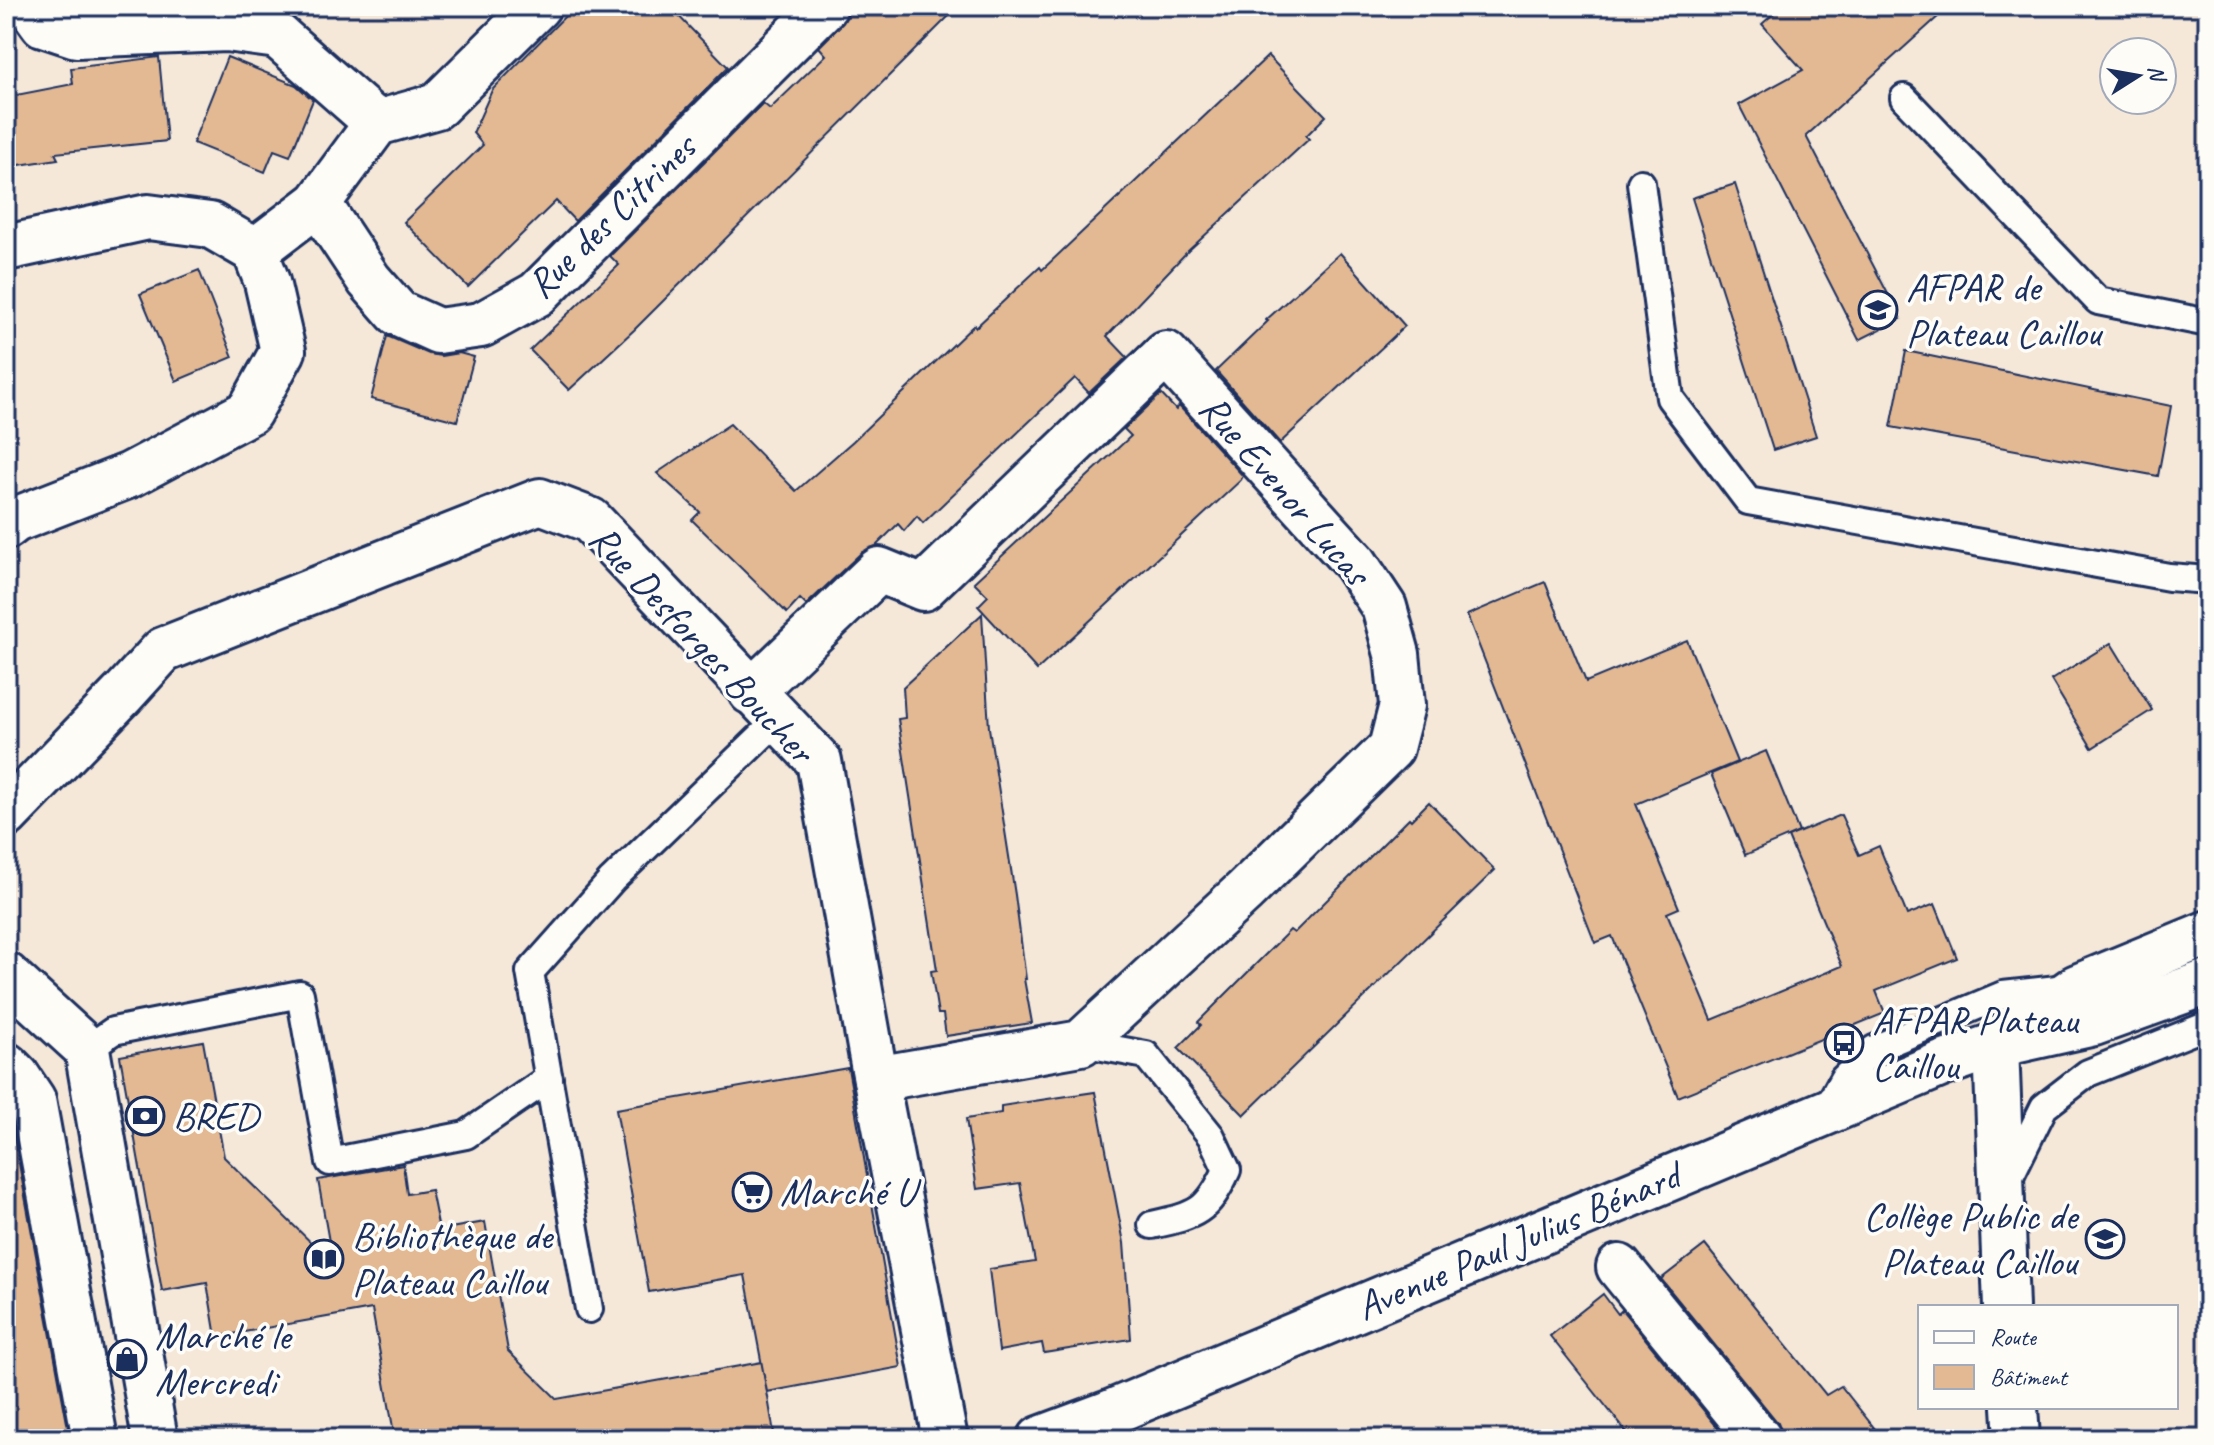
<svg xmlns="http://www.w3.org/2000/svg" width="2214" height="1445" font-family="Caveat,sans-serif">
  <style>
    .building { fill: #e3b993; stroke: #1b2f5e; stroke-width: 2 }
    .lines { fill: none; stroke-linecap: round; stroke-linejoin: round }
    .lane-casing { stroke: #1b2f5e; stroke-width: 32 }
    .street-casing { stroke: #1b2f5e; stroke-width: 50 }
    .secondary-casing { stroke: #1b2f5e; stroke-width: 50 }
    .lane { stroke: #fdfcf7; stroke-width: 26 }
    .street { stroke: #fdfcf7; stroke-width: 44 }
    .secondary { stroke: #fdfcf7; stroke-width: 44 }
    .labels { text-anchor: middle; dominant-baseline: central; stroke-width: 7; stroke-linejoin: round; paint-order: stroke }
    .street-label { font-size: 40px; fill: #1b2f5e; stroke: #fdfcf7 }
    .poi-label { font-size: 40px; fill: #1b2f5e; stroke: #fdfcf7; text-anchor: start }
  </style>
  <rect width="100%" height="100%" fill="#f5e8d9"/>
  <filter id="ink" filterUnits="userSpaceOnUse"><feTurbulence type="fractalNoise" baseFrequency=".0125" numOctaves="2"/><feDisplacementMap in="SourceGraphic" scale="16" xChannelSelector="R" yChannelSelector="G"/><feConvolveMatrix kernelMatrix="1 2 1 2 8 2 1 2 1" color-interpolation-filters="sRGB"/></filter>
  <g filter="url(#ink)">
    <g class="building">
      <path d="M 575,6 L 669,6 L 728,67 L 575,221 L 556,201 L 468,287 L 404,222 L 483,145 L 473,133 L 492,90 Z"/>
      <path d="M 849,6 L 959,6 L 634,330 L 569,390 L 530,350 L 619,265 L 610,256 L 763,103 L 770,109 L 826,55 L 819,47 L 843,23 L 849,13 Z"/>
      <path d="M 1782,6 L 1950,6 L 1806,136 L 1901,319 L 1859,340 L 1739,105 L 1803,70 L 1762,24 Z"/>
      <path d="M 1268,56 L 1326,116 L 1306,136 L 1309,139 L 1187,252 L 1107,336 L 1127,357 L 1089,393 L 1075,378 L 923,523 L 917,516 L 904,531 L 898,524 L 876,546 L 862,552 L 806,605 L 800,599 L 787,613 L 692,520 L 700,512 L 657,473 L 730,424 L 796,491 L 853,441 L 974,325 L 976,327 L 1040,267 L 1042,270 Z"/>
      <path d="M 159,57 L 167,141 L 55,153 L 58,159 L 6,167 L 6,97 L 73,84 L 71,68 Z"/>
      <path d="M 227,57 L 296,85 L 313,100 L 290,156 L 274,150 L 265,172 L 193,143 Z"/>
      <path d="M 1735,184 L 1816,436 L 1773,450 L 1692,198 Z"/>
      <path d="M 1340,253 L 1405,326 L 1280,443 L 1216,371 L 1268,321 L 1266,320 Z"/>
      <path d="M 199,270 L 233,357 L 176,381 L 140,294 Z"/>
      <path d="M 387,336 L 429,354 L 441,356 L 459,353 L 474,357 L 457,421 L 371,399 Z"/>
      <path d="M 1906,351 L 2171,406 L 2158,476 L 1891,427 Z"/>
      <path d="M 1161,394 L 1176,410 L 1179,406 L 1243,476 L 1241,480 L 1037,670 L 978,606 L 988,596 L 974,582 L 1131,436 L 1124,429 Z"/>
      <path d="M 1545,582 L 1586,682 L 1687,640 L 1737,762 L 1636,804 L 1679,908 L 1667,913 L 1712,1020 L 1842,966 L 1788,837 L 1841,815 L 1859,855 L 1879,846 L 1907,915 L 1935,904 L 1957,958 L 1876,991 L 1885,1013 L 1678,1097 L 1612,936 L 1595,943 L 1467,615 Z"/>
      <path d="M 982,614 L 989,728 L 1015,895 L 1026,979 L 1024,979 L 1032,1023 L 946,1036 L 943,1014 L 938,1014 L 931,971 L 937,970 L 898,719 L 905,718 L 903,687 Z"/>
      <path d="M 2111,643 L 2152,710 L 2092,748 L 2051,680 Z"/>
      <path d="M 1766,751 L 1799,832 L 1745,855 L 1711,774 Z"/>
      <path d="M 1429,802 L 1495,870 L 1244,1115 L 1178,1048 L 1201,1025 L 1198,1022 L 1290,930 L 1294,933 L 1409,818 L 1411,820 Z"/>
      <path d="M 203,1041 L 224,1157 L 333,1264 L 318,1180 L 403,1165 L 407,1194 L 431,1190 L 439,1230 L 485,1222 L 508,1351 L 557,1399 L 762,1362 L 775,1439 L 395,1439 L 372,1309 L 216,1337 L 207,1283 L 162,1291 L 120,1056 Z"/>
      <path d="M 848,1068 L 901,1367 L 767,1392 L 745,1275 L 649,1292 L 616,1109 Z"/>
      <path d="M 1095,1092 L 1124,1243 L 1131,1339 L 1044,1353 L 1042,1343 L 999,1351 L 989,1269 L 1035,1262 L 1020,1183 L 977,1189 L 966,1119 L 1001,1113 L 1001,1106 Z"/>
      <path d="M 6,1126 L 12,1126 L 70,1439 L 6,1439 Z"/>
      <path d="M 1705,1245 L 1826,1395 L 1841,1386 L 1883,1439 L 1783,1439 L 1778,1423 L 1661,1279 Z"/>
      <path d="M 1603,1294 L 1618,1314 L 1622,1310 L 1727,1439 L 1632,1439 L 1550,1336 Z"/>
    </g>
    <g class="lines">
      <defs>
        <g id="lane">
          <path d="M 1904,98 L 2098,301 L 2208,323"/>
          <path d="M 1641,183 L 1670,398 L 1748,501 L 2169,577 L 2208,580"/>
          <path d="M 1081,1043 L 1146,1055 L 1211,1136 L 1227,1170 C 1207,1213 1196,1215 1152,1225"/>
          <path d="M 87,1049 L 113,1031 L 300,994 L 330,1162 L 466,1135 L 549,1078"/>
          <path d="M 1824,1113 L 1843,1079 L 1874,1049 L 2003,995 L 2066,988"/>
          <path d="M 2006,1184 L 2044,1107 L 2088,1073 L 2208,1025"/>
          <path d="M 589,1309 L 530,972 L 612,880 L 779,719"/>
        </g>
        <g id="street">
          <path d="M 30,6 L 43,24 L 76,35 L 227,29 L 278,36 L 377,123"/>
          <path d="M 318,203 L 369,280 L 398,313 L 438,331 L 481,325 L 537,294 L 825,6"/>
          <path d="M 6,248 L 148,217 L 210,225 L 255,251 L 267,282 L 283,351 L 249,412 L 130,475 L 15,520 L 6,527"/>
          <path d="M 255,251 L 318,203 L 377,123 L 437,106 L 538,6"/>
          <path d="M 751,692 L 879,570 L 923,588 L 1166,354 L 1355,563 L 1384,607 L 1397,654 L 1402,705 L 1391,748 L 1245,891 L 1081,1043 L 876,1079"/>
          <path d="M 6,815 L 123,694 L 163,650 L 540,501 L 590,520 L 819,761 L 873,1064 L 945,1439"/>
          <path d="M 6,975 L 87,1049 L 155,1439"/>
          <path d="M 6,1065 L 17,1076 L 33,1100 L 95,1439"/>
          <path d="M 1619,1267 L 1759,1439"/>
        </g>
        <g id="secondary">
          <path d="M 2012,1033 L 2077,987 L 2208,933"/>
          <path d="M 1996,1045 L 2006,1307"/>
          <path d="M 2015,1407 L 2017,1439"/>
          <path d="M 1040,1439 L 1107,1414 L 1942,1064 L 1996,1045 L 2094,1023 L 2208,982"/>
        </g>
      </defs>
      <use href="#lane" class="lane-casing"/>
      <use href="#street" class="street-casing"/>
      <use href="#secondary" class="secondary-casing"/>
      <use href="#lane" class="lane"/>
      <use href="#street" class="street"/>
      <use href="#secondary" class="secondary"/>
    </g>
  </g>
  <defs>
    <symbol id="university-ring" viewBox="-11 -11 22 22"><circle r="9.5" fill="#fdfcf7" stroke="#1b2f5e" stroke-width="1.5"/><path d="M0-5L7-2L0 1L-7-2ZM-4 1L0 2.5L4 1V4Q0 6-4 4Z" fill="#1b2f5e"/></symbol>
    <symbol id="bus-ring" viewBox="-11 -11 22 22"><circle r="9.5" fill="#fdfcf7" stroke="#1b2f5e" stroke-width="1.5"/><path d="M-5-6H5V4H4V6H2V4H-2V6H-4V4H-5ZM-3.5-4V0h7V-4ZM-3.5 1.2v1.5H-2V1.2ZM2 1.2v1.5H3.5V1.2Z" fill="#1b2f5e"/></symbol>
    <symbol id="bank-ring" viewBox="-11 -11 22 22"><circle r="9.5" fill="#fdfcf7" stroke="#1b2f5e" stroke-width="1.5"/><path d="M-6-4H6V4H-6ZM0-2.3a2.3 2.3 0 1 0 0 4.6a2.3 2.3 0 1 0 0-4.6Z" fill="#1b2f5e"/></symbol>
    <symbol id="supermarket-ring" viewBox="-11 -11 22 22"><circle r="9.5" fill="#fdfcf7" stroke="#1b2f5e" stroke-width="1.5"/><path d="M-6-5.5h2.5l.6 2H6L4.5 2H-2.5L-4.4-4H-6ZM-1.5 3.2a1.3 1.3 0 1 0 .1 0ZM3 3.2a1.3 1.3 0 1 0 .1 0Z" fill="#1b2f5e"/></symbol>
    <symbol id="school-ring" viewBox="-11 -11 22 22"><circle r="9.5" fill="#fdfcf7" stroke="#1b2f5e" stroke-width="1.5"/><path d="M0-5L7-2L0 1L-7-2ZM-4 1L0 2.5L4 1V4Q0 6-4 4Z" fill="#1b2f5e"/></symbol>
    <symbol id="library-ring" viewBox="-11 -11 22 22"><circle r="9.5" fill="#fdfcf7" stroke="#1b2f5e" stroke-width="1.5"/><path d="M-6-4Q-3-5.5-.7-3.5V5Q-3 3-6 4ZM6-4Q3-5.5 .7-3.5V5Q3 3 6 4Z" fill="#1b2f5e"/></symbol>
    <symbol id="shop-ring" viewBox="-11 -11 22 22"><circle r="9.5" fill="#fdfcf7" stroke="#1b2f5e" stroke-width="1.5"/><path d="M-5-2.5h2.3a2.7 3.5 0 0 1 5.4 0H5L5.5 6h-11ZM-1.5-2.5h3a1.5 2.3 0 0 0-3 0Z" fill="#1b2f5e"/></symbol>
  </defs>
  <g fill-rule="evenodd">
    <use href="#university-ring" x="1856" y="288" width="44" height="44"/>
    <use href="#bus-ring" x="1822" y="1021" width="44" height="44"/>
    <use href="#bank-ring" x="123" y="1094" width="44" height="44"/>
    <use href="#supermarket-ring" x="730" y="1170" width="44" height="44"/>
    <use href="#school-ring" x="2083" y="1217" width="44" height="44"/>
    <use href="#library-ring" x="302" y="1237" width="44" height="44"/>
    <use href="#shop-ring" x="105" y="1337" width="44" height="44"/>
  </g>
  <g class="labels">
    <g class="street-label">
      <text transform="translate(611 216) rotate(-44)">Rue des Citrines</text>
      <text transform="translate(1285 490) rotate(49)">Rue Evenor Lucas</text>
      <text transform="translate(702 644) rotate(47)">Rue Desforges Boucher</text>
      <text transform="translate(1518 1241) rotate(-23)">Avenue Paul Julius Bénard</text>
    </g>
    <g class="poi-label">
      <text x="1906" y="287">AFPAR de<tspan x="1906" dy="46">Plateau Caillou</tspan></text>
      <text x="1872" y="1020">AFPAR Plateau<tspan x="1872" dy="46">Caillou</tspan></text>
      <text x="173" y="1116">BRED</text>
      <text x="780" y="1192">Marché U</text>
      <text x="2077" y="1216" text-anchor="end">Collège Public de<tspan x="2077" dy="46">Plateau Caillou</tspan></text>
      <text x="352" y="1236">Bibliothèque de<tspan x="352" dy="46">Plateau Caillou</tspan></text>
      <text x="155" y="1336">Marché le<tspan x="155" dy="46">Mercredi</tspan></text>
    </g>
  </g>
  <rect width="2214" height="1445" fill="none" stroke="#fdfcf7" stroke-width="32"/>
  <rect x="16" y="16" width="2182" height="1413" fill="none" stroke="#1b2f5e" stroke-width="3" filter="url(#ink)"/>
  <rect x="1918" y="1305" width="260" height="104" fill="#fdfcf7" stroke="#a3aaba" stroke-width="2"/>
  <rect x="1934" y="1331" width="40" height="12" fill="#fdfcf7" stroke="#a3aaba" stroke-width="2"/>
  <text x="1990" y="1345" font-size="24" fill="#1b2f5e">Route</text>
  <rect x="1934" y="1365" width="40" height="24" fill="#e3b993" stroke="#a3aaba" stroke-width="2"/>
  <text x="1990" y="1385" font-size="24" fill="#1b2f5e">Bâtiment</text>
  <g transform="translate(2138 76) rotate(79)"><circle r="38" fill="#fdfcf7" stroke="#a3aaba" stroke-width="2"/>
  <path d="M0-6L14 30L0 20L-14 30Z" fill="#1b2f5e"/>
  <text y="-12" font-size="22" font-weight="bold" text-anchor="middle" fill="#1b2f5e">N</text>
  </g>
</svg>
